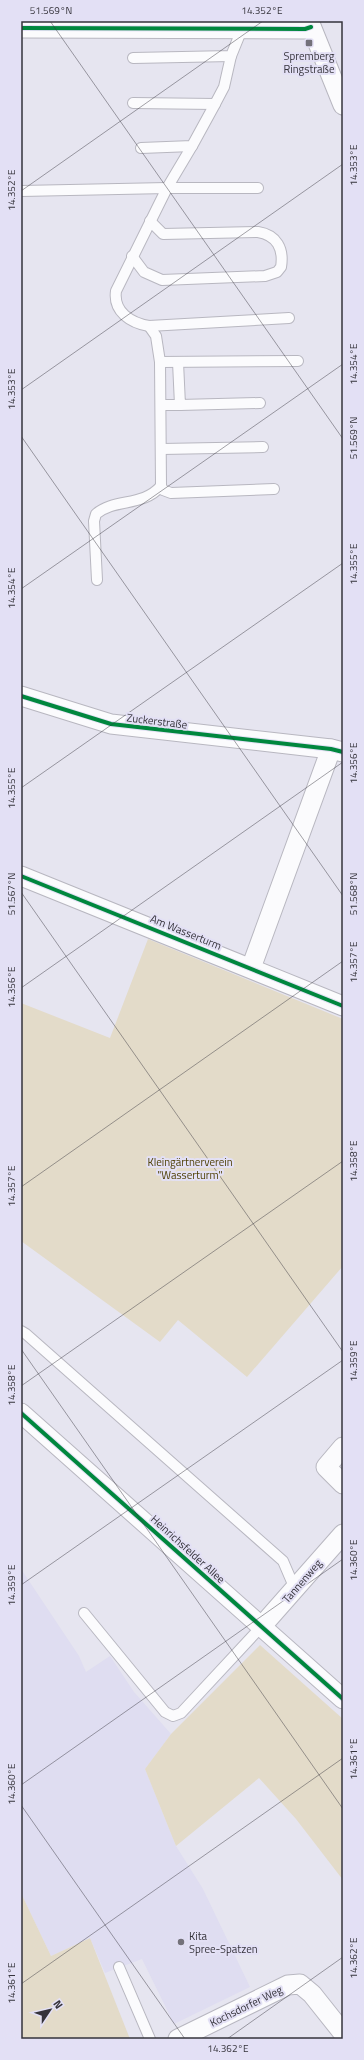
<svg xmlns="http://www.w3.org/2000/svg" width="364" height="2060" font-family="'Titillium Web',sans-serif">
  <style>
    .built { fill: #dfddf1 }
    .green { fill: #e3dbc9 }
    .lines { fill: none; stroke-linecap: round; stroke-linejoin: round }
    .service-casing { stroke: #b8b7c0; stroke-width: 12 }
    .minor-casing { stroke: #b8b7c0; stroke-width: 21 }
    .service { stroke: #fbfbfd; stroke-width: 10 }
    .minor { stroke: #fbfbfd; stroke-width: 19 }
    .cycleway-casing { stroke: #e3e0f5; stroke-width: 6 }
    .cycleway { stroke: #00873e; stroke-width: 4 }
    .ticks { fill: none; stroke: #35333b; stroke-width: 1; stroke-opacity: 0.45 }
    .poi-dot { fill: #73717a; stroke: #e3e0f5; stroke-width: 1.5 }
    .labels { text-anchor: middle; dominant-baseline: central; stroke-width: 4; stroke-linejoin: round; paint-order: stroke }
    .poi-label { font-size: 11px; fill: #35333b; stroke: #e3e0f5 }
    .street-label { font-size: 11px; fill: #35333b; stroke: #e3e0f5 }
    .park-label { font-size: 11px; fill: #4d3e02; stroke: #e3e0f5 }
    .neatline { fill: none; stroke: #35333b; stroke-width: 1.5 }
    .ticks-label { font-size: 10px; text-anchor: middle; fill: #35333b }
  </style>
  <rect width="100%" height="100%" fill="#e6e5f0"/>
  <path class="built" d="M 21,1569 L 79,1656 L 86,1672 L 110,1656 L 134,1692 L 171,1734 L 145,1769 L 176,1846 L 203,1889 L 250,1987 L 174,2024 L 142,1959 L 105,1973 L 90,1938 L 51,1956 L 21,1893 Z"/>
  <g class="green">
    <path d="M 148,939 L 343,1019 L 343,1266 L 247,1377 L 178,1320 L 160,1342 L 21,1241 L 21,1003 L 110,1038 Z"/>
    <path d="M 260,1645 L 343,1719 L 343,1880 L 296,1819 L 259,1778 L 176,1846 L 145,1769 L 171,1734 Z"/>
    <path d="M 21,1893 L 51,1956 L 90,1938 L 130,2039 L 21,2039 Z"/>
  </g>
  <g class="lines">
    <defs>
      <g id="service">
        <path d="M 133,58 L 231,56 L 242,29"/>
        <path d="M 133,103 L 215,104 L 224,87 L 231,56"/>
        <path d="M 192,146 L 167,188 L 258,188"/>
        <path d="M 141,148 L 192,146 L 215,104"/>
        <path d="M 21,191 L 167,188 L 116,291 C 113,312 131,323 149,326 L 289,318"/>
        <path d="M 132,256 L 144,272 L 162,280 L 265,276 L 277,272 L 281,267 C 284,249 277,235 258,232 L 163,234 L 150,221"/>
        <path d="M 149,326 L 156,336 L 160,362 L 298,361"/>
        <path d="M 178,362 L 180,405 L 260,403"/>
        <path d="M 161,405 L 180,405"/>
        <path d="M 162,449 L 263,447"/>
        <path d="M 161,486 L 163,490 L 171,493 L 274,489"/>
        <path d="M 97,580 L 94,521 L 96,514 C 115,498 143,507 161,486 L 160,362"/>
        <path d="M 21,1331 L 26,1334 L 283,1561 L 295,1589"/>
        <path d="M 84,1613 L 165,1712 L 173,1716 L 181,1713 L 261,1627"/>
        <path d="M 119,1967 L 150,2039"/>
      </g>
      <g id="minor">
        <path d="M 309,21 L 343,105"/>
        <path d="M 21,28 L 305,29 L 311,27"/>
        <path d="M 21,696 L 111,724 L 331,749 L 343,752"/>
        <path d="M 21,876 L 343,1006"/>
        <path d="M 251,968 L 331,749"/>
        <path d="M 21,1413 L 343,1699"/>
        <path d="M 343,1447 L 326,1467 L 343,1484"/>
        <path d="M 261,1627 L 343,1534"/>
        <path d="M 178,2039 L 288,1985 L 300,1984 L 312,1994 L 343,2033"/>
      </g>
    </defs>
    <use href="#service" class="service-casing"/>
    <use href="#minor" class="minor-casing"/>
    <use href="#service" class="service"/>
    <use href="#minor" class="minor"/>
    <defs>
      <g id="cycleway">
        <path d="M 21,28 L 305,29 L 311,27"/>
        <path d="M 21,696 L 111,724 L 331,749 L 343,752"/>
        <path d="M 21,876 L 343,1006"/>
        <path d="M 21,1413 L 343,1699"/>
      </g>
    </defs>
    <use href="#cycleway" class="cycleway-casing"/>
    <use href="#cycleway" class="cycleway"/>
  </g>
  <path class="ticks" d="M 50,21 L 343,439M 21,191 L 263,21M 21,390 L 343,164M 21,436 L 343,896M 21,589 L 343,364M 21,788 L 343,563M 21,892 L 343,1352M 21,988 L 343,762M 21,1187 L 343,961M 21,1349 L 343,1809M 21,1386 L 343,1161M 21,1585 L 343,1360M 21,1785 L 343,1559M 21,1805 L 185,2039M 21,1984 L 343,1758M 227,2039 L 343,1957"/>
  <g class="poi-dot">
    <rect x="305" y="39" width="8" height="8" rx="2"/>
    <circle cx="181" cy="1942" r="4"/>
  </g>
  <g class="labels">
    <g class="poi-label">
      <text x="309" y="56">Spremberg<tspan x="309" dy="13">Ringstraße</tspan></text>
      <text x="189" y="1936" text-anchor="start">Kita<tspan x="189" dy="13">Spree-Spatzen</tspan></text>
    </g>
    <g class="street-label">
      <text transform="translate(157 721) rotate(7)">Zuckerstraße</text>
      <text transform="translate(186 932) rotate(22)">Am Wasserturm</text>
      <text transform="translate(188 1549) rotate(42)">Heinrichsfelder Allee</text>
      <text transform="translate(302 1581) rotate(-49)">Tannenweg</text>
      <text transform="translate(246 2006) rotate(-26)">Kochsdorfer Weg</text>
    </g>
    <g class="park-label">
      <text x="190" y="1162">Kleingärtnerverein<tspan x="190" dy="13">"Wasserturm"</tspan></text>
    </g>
  </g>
  <rect width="364" height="2060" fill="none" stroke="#e3e0f5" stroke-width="44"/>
  <g transform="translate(50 2010) rotate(55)" stroke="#e3e0f5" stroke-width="3" paint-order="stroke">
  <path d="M0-3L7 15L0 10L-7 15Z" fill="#35333b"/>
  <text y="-6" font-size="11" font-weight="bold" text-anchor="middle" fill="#35333b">N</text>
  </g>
  <rect x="22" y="22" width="320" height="2016" class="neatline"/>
  <g class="ticks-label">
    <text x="51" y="14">51.569°N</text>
    <text x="262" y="14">14.352°E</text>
    <text transform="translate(353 165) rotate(-90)" y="4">14.353°E</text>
    <text transform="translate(11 190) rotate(-90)" y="4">14.352°E</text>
    <text transform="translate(353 364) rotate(-90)" y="4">14.354°E</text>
    <text transform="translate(11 389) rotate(-90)" y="4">14.353°E</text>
    <text transform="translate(353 438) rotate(-90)" y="4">51.569°N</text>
    <text transform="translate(353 564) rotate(-90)" y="4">14.355°E</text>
    <text transform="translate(11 588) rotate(-90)" y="4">14.354°E</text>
    <text transform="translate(353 763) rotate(-90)" y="4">14.356°E</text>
    <text transform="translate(11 788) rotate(-90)" y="4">14.355°E</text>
    <text transform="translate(11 894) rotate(-90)" y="4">51.567°N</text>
    <text transform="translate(353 894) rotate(-90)" y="4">51.568°N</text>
    <text transform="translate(353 962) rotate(-90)" y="4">14.357°E</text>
    <text transform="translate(11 987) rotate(-90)" y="4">14.356°E</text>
    <text transform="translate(353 1161) rotate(-90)" y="4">14.358°E</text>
    <text transform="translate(11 1186) rotate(-90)" y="4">14.357°E</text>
    <text transform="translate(353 1361) rotate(-90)" y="4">14.359°E</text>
    <text transform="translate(11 1385) rotate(-90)" y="4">14.358°E</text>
    <text transform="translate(353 1560) rotate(-90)" y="4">14.360°E</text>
    <text transform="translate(11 1585) rotate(-90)" y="4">14.359°E</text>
    <text transform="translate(353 1759) rotate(-90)" y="4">14.361°E</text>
    <text transform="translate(11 1784) rotate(-90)" y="4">14.360°E</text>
    <text transform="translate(353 1958) rotate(-90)" y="4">14.362°E</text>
    <text transform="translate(11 1983) rotate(-90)" y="4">14.361°E</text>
    <text x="228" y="2052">14.362°E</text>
  </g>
</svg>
